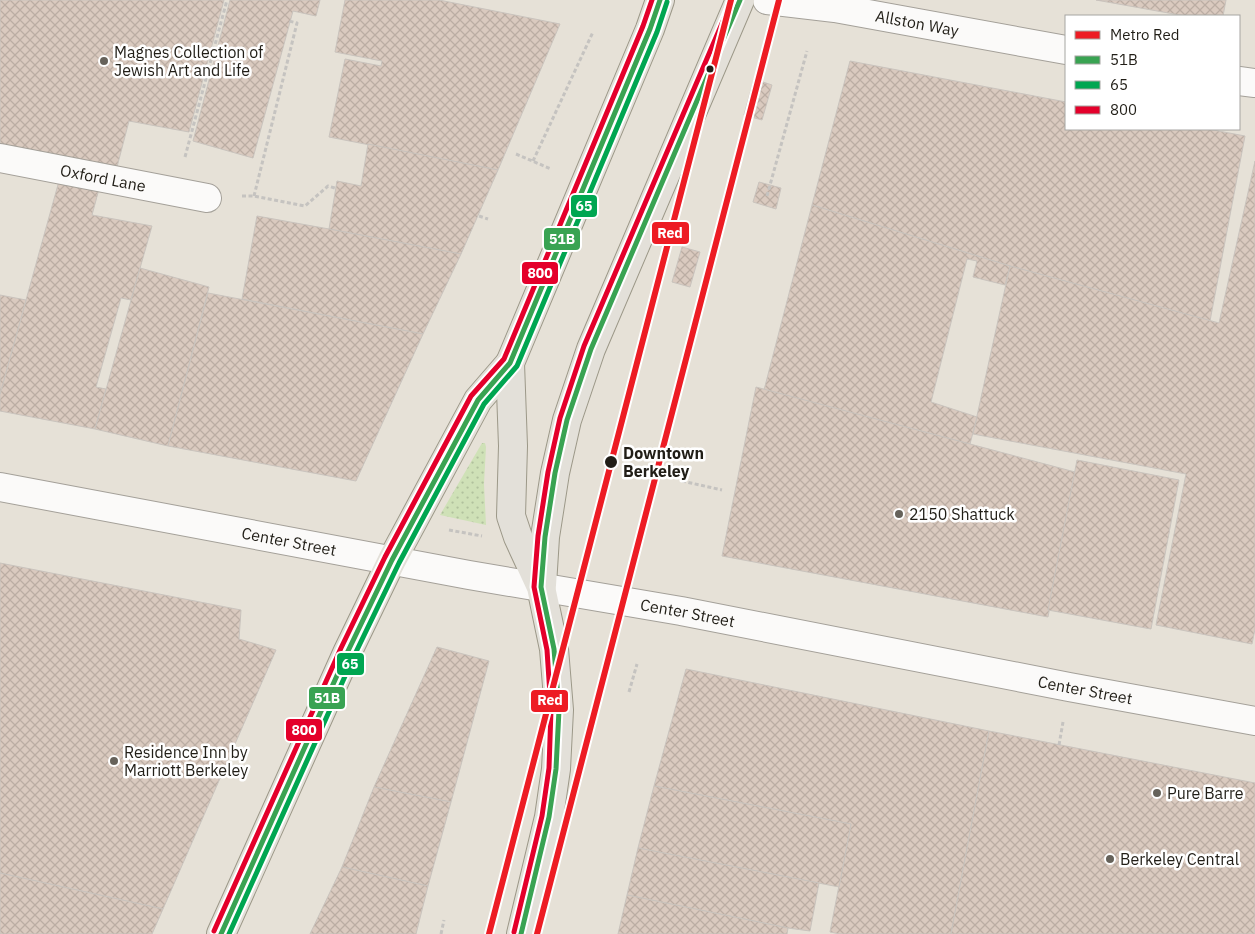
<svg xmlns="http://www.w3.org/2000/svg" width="1255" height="934" font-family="'IBM Plex Sans',sans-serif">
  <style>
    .garden { fill: url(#garden-dots) }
    .building { fill: url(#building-cross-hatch); stroke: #c9c3bd }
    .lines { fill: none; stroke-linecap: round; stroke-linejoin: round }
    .minor-casing { stroke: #a4a099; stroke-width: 30 }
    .major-casing { stroke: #9c9888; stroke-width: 30 }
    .path { stroke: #c5c3c0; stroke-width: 3; stroke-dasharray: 4 2.5; stroke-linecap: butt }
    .minor { stroke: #fbfaf9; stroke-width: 28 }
    .major { stroke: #e3e0d9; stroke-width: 28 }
    .bus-1-casing { stroke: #fff; stroke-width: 9 }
    .bus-2-casing { stroke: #fff; stroke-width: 9 }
    .bus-3-casing { stroke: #fff; stroke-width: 9 }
    .bus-1 { stroke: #39a352; stroke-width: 5 }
    .bus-2 { stroke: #00a651; stroke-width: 5 }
    .bus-3 { stroke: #e4002b; stroke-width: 5 }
    .metro-1-casing { stroke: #fff; stroke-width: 10 }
    .metro-1 { stroke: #ed1c24; stroke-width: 6 }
    .poi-dot { fill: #66625a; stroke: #fff; stroke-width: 2 }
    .bus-dot { fill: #211e17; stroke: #fff; stroke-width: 2 }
    .labels { text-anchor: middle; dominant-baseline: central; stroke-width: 5; stroke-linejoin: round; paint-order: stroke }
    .street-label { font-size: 16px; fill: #211e17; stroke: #fff }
    .poi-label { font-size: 16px; fill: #211e17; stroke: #fff; text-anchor: start }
    .stop-label { font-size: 16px; font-weight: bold; fill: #211e17; stroke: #fff; text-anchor: start }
    .line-badge { stroke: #fff; stroke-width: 2 }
    .badge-label { font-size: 14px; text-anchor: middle; font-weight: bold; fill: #fff }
  </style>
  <defs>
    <pattern id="garden-dots" width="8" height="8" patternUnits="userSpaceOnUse" patternTransform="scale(1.25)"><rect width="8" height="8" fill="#cfe1b7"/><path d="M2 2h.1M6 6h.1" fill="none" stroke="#b1c19d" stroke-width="1.8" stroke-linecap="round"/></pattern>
    <pattern id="building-cross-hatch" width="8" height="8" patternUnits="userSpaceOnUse" patternTransform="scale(1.25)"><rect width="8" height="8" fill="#dacabf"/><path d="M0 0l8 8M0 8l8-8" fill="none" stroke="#bbada3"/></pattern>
  </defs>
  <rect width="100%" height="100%" fill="#e6e1d7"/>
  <path class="garden" d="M 482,443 L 485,443 L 486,447 L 484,484 L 486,525 L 440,515 Z"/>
  <g class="building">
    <path d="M 0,0 L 224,0 L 189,132 L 129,121 L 117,167 L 0,154 Z"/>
    <path d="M 230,0 L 320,0 L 316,16 L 293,11 L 253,158 L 193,141 Z"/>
    <path d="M 345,0 L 439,0 L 560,24 L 498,170 L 329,137 L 345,59 L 381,66 L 382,61 L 335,52 Z"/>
    <path d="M 1096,0 L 1226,0 L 1223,16 L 1185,16 Z"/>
    <path d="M 850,61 L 1066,102 L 1066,129 L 1208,129 L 1245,136 L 1210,321 L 1010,266 L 812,205 Z"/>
    <path d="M 754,79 L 772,85 L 762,120 L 744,115 Z"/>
    <path d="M 368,144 L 498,170 L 461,254 L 329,229 L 337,181 L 361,186 Z"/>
    <path d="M 1255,161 L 1255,629 L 1252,644 L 1156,625 L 1186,474 L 973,434 L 1010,266 L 1219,323 Z"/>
    <path d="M 59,181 L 99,189 L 92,215 L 152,226 L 131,300 L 121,298 L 96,387 L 106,389 L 95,429 L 0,411 L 0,394 Z"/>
    <path d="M 759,182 L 781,188 L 776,209 L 753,202 Z"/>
    <path d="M 812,205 L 1010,266 L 1005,285 L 973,277 L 977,261 L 967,259 L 931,402 L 977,417 L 970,444 L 764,390 Z"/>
    <path d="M 257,216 L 329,229 L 461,254 L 423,334 L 242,299 Z"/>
    <path d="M 682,247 L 700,252 L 690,287 L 672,282 Z"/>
    <path d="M 140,268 L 209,287 L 168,446 L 95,429 Z"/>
    <path d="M 208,293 L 423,334 L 356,481 L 168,446 Z"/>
    <path d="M 0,295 L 26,300 L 0,394 Z"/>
    <path d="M 756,387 L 1075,472 L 1048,617 L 722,556 Z"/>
    <path d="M 1077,460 L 1179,480 L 1151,629 L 1048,610 Z"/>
    <path d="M 0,563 L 241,610 L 239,639 L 276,650 L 163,909 L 0,873 Z"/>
    <path d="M 437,647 L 489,661 L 451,802 L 374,787 Z"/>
    <path d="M 686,669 L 989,731 L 951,934 L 840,934 L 830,932 L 851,824 L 654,786 Z"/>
    <path d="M 989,731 L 1255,783 L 1255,934 L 951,934 Z"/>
    <path d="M 654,786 L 851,824 L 839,887 L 638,848 Z"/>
    <path d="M 374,787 L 451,802 L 428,886 L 342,867 Z"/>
    <path d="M 638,848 L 819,883 L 810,931 L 788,928 L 627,895 Z"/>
    <path d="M 342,867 L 428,886 L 416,934 L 310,934 Z"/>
    <path d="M 0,873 L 163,909 L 152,934 L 0,934 Z"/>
    <path d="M 627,895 L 788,928 L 787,934 L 618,934 Z"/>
  </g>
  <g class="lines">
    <defs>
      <g id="minor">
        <path id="s1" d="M 767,0 L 835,8 L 1066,50"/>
        <path d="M 1239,81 L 1255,83"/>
        <path id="s2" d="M 0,158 L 207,198"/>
        <path id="s3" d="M 0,487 L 469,575 L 681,611 L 1069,687 L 1255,721"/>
      </g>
      <g id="major">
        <path d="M 542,585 L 545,537 L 555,473 L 567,420 L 591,349 L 740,0"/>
        <path d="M 221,934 L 348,651 L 392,560 L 478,400 L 510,363"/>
        <path d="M 521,934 L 549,817 L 556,769 L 559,710 L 554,649 L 541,587 L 518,537 L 511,516 L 513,446 L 510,363 L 650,29 L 660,0"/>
      </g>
    </defs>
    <use href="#minor" class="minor-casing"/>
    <use href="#major" class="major-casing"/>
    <g class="path">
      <path d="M 516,154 L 551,169"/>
      <path d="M 185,157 L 227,0"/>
      <path d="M 533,161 L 593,32"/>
      <path d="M 242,196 L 254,196 L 305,206 L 328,186 L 335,188"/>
      <path d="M 254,196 L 297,23 L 289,21"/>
      <path d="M 767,196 L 807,51"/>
      <path d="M 479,216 L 488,219"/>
      <path d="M 682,481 L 722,490"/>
      <path d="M 449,530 L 482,536"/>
      <path d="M 629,692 L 637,664"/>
      <path d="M 1059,745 L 1063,722"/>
      <path d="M 441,934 L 444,920"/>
    </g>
    <use href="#minor" class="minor"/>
    <use href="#major" class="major"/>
    <defs>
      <g id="bus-1">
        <path d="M 221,934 L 348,651 L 392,560 L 478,400 L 510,363 L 650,29 L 660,0"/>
        <path d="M 521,934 L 549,817 L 556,769 L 559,710 L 554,649 L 541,587 L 545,537 L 555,473 L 567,420 L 591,349 L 740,0"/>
      </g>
      <path id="bus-2" d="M 229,934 L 355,654 L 399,563 L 484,404 L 517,366 L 657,32 L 667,2"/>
      <g id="bus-3">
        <path d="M 214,931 L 341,648 L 385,557 L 471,396 L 504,359 L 643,26 L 652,0"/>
        <path d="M 514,932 L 542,816 L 549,768 L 551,710 L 547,650 L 534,587 L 538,536 L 548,472 L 560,418 L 584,346 L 732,0"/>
      </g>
    </defs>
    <use href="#bus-1" class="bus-1-casing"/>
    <use href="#bus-2" class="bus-2-casing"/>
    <use href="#bus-3" class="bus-3-casing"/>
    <use href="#bus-1" class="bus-1"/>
    <use href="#bus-2" class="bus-2"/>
    <use href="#bus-3" class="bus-3"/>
    <defs>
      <g id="metro-1">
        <path d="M 489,934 L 731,0"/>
        <path d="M 537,934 L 779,0"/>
      </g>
    </defs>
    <use href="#metro-1" class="metro-1-casing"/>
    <use href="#metro-1" class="metro-1"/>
  </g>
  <g class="poi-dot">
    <circle cx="104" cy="61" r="5"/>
    <circle cx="899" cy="514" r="5"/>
    <circle cx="114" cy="761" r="5"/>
    <circle cx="1157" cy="793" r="5"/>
    <circle cx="1110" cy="859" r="5"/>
  </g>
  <g class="bus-dot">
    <circle cx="710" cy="69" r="4.5"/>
    <circle cx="611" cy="462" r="7"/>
  </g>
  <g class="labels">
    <g class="street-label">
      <text stroke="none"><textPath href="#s1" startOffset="152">Allston Way</textPath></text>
      <text stroke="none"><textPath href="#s2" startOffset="105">Oxford Lane</textPath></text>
      <text stroke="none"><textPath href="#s3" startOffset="294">Center Street</textPath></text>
      <text stroke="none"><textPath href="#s3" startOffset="699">Center Street</textPath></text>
      <text stroke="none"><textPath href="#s3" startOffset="1104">Center Street</textPath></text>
    </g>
    <g class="poi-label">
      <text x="114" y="52">Magnes Collection of<tspan x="114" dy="18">Jewish Art and Life</tspan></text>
      <text x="909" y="514">2150 Shattuck</text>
      <text x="124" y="752">Residence Inn by<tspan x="124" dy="18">Marriott Berkeley</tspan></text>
      <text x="1167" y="793">Pure Barre</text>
      <text x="1120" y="859">Berkeley Central</text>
    </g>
    <g class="stop-label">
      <text x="623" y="453">Downtown<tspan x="623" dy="18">Berkeley</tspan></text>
    </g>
  </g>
  <g class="line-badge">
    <rect x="570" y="194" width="28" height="24" rx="5" fill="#00a651"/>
    <rect x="651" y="221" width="39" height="24" rx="5" fill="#ed1c24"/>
    <rect x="543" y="227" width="38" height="24" rx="5" fill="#39a352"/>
    <rect x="521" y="261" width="38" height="24" rx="5" fill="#e4002b"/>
    <rect x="336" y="652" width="29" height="24" rx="5" fill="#00a651"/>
    <rect x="308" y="686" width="38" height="24" rx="5" fill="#39a352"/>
    <rect x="530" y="689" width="39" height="24" rx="5" fill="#ed1c24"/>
    <rect x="285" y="718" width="38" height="24" rx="5" fill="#e4002b"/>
  </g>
  <g class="badge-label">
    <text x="584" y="211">65</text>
    <text x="670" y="238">Red</text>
    <text x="562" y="244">51B</text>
    <text x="540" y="278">800</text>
    <text x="350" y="669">65</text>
    <text x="327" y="703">51B</text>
    <text x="550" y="705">Red</text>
    <text x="304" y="735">800</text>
  </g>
  <rect x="1065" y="15" width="175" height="115" fill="#ffffff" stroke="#a6a5a2"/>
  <rect x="1075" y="31" width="25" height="8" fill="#ed1c24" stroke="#a6a5a2"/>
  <text x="1110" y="40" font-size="15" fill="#211e17">Metro Red</text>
  <rect x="1075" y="56" width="25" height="8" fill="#39a352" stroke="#a6a5a2"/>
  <text x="1110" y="65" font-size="15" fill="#211e17">51B</text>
  <rect x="1075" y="81" width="25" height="8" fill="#00a651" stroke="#a6a5a2"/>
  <text x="1110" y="90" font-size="15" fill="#211e17">65</text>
  <rect x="1075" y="106" width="25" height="8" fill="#e4002b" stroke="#a6a5a2"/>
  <text x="1110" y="115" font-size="15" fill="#211e17">800</text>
</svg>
